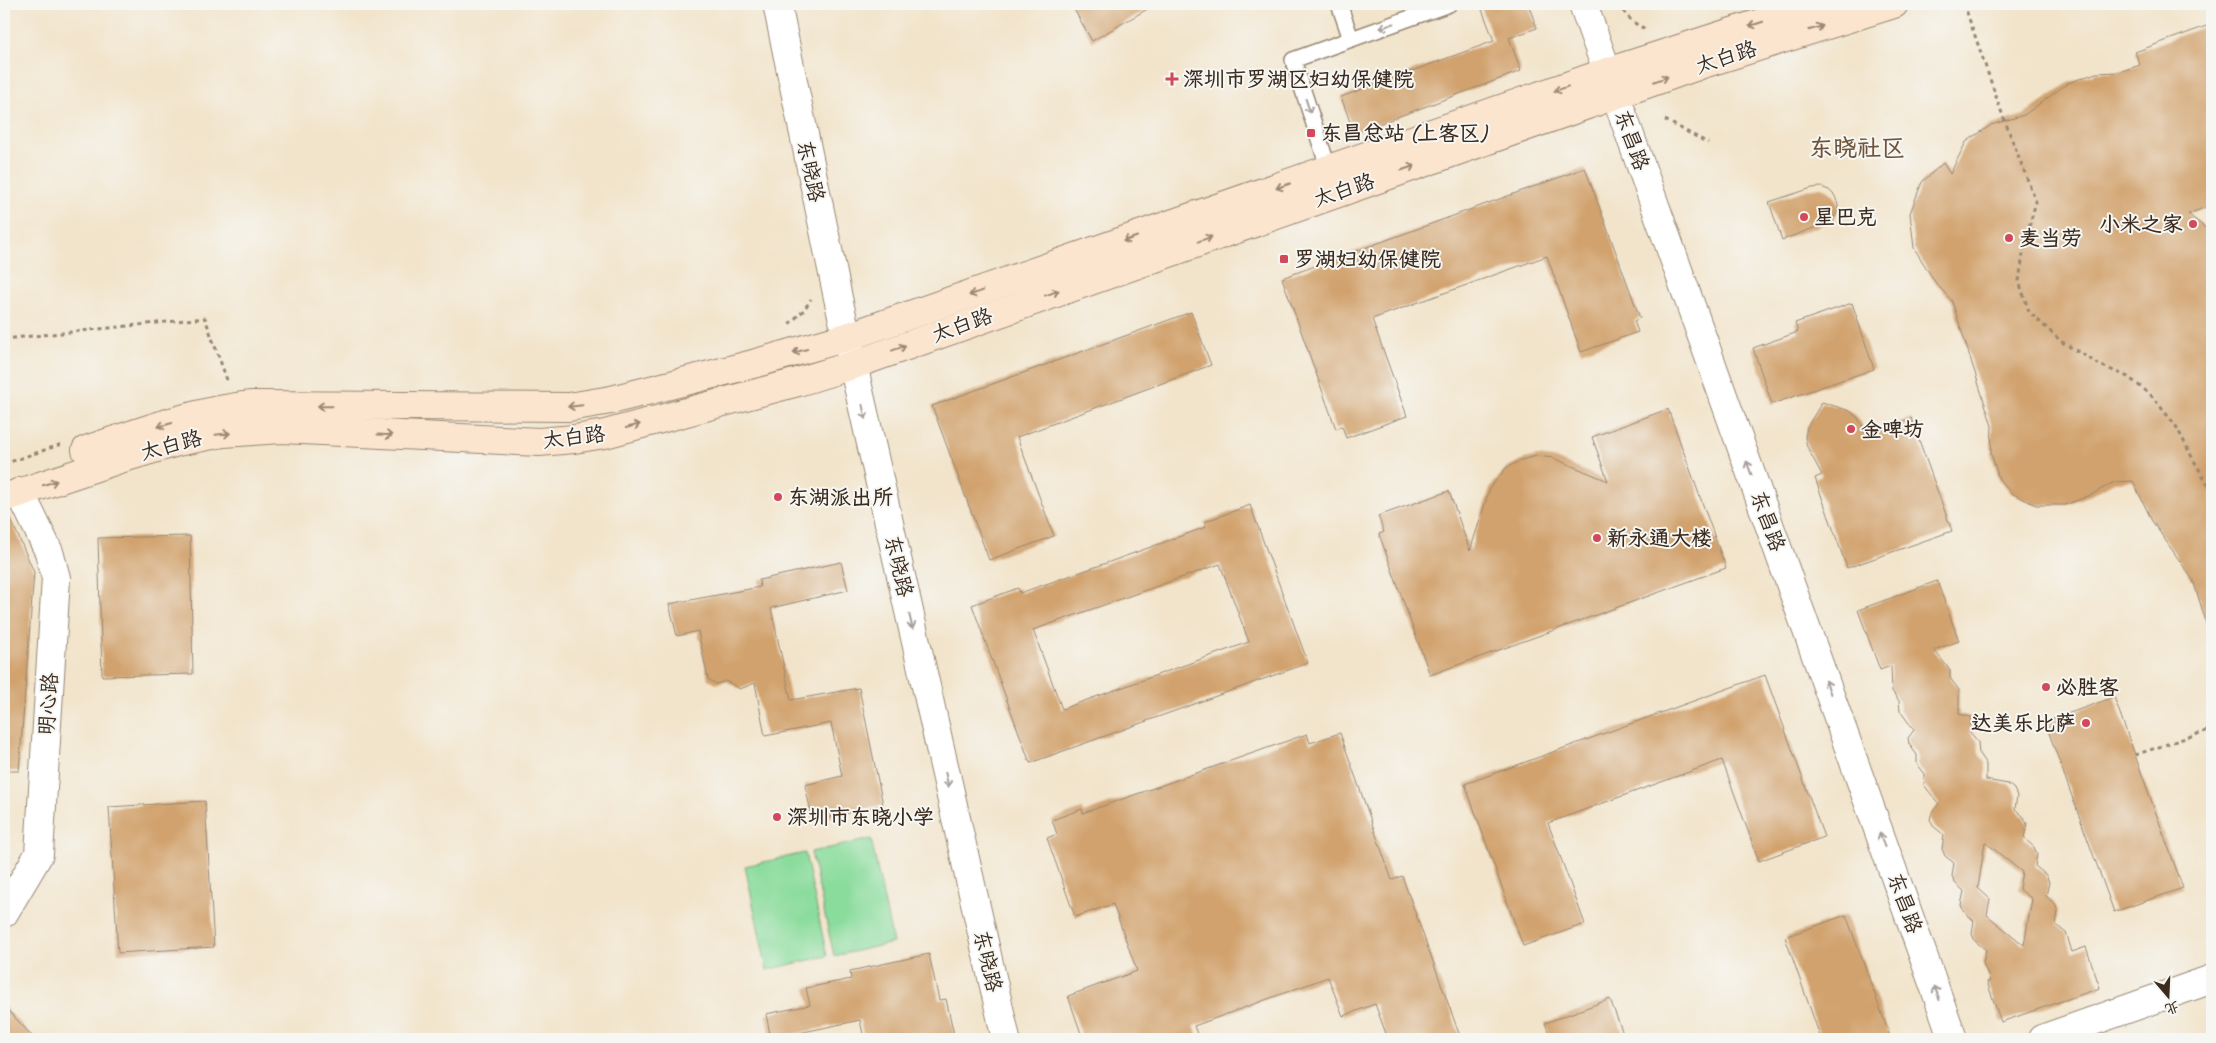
<svg xmlns="http://www.w3.org/2000/svg" width="2216" height="1043" font-family="Caveat,'LXGW WenKai TC',sans-serif">
  <style>
    .green { fill: #8adc9c; stroke: #62835d }
    .building { fill: #d1a26d; fill-rule: evenodd }
    .lines { fill: none; stroke-linecap: round; stroke-linejoin: round }
    .service-casing { stroke: #968774; stroke-width: 18 }
    .minor-casing { stroke: #968774; stroke-width: 30 }
    .tertiary-casing { stroke: #968774; stroke-width: 30 }
    .secondary-casing { stroke: #968774; stroke-width: 30 }
    .path { stroke: #968774; stroke-width: 3; stroke-dasharray: 4 4; stroke-linecap: butt }
    .service { stroke: #fff; stroke-width: 15 }
    .minor { stroke: #fff; stroke-width: 28 }
    .tertiary { stroke: #fff; stroke-width: 28 }
    .secondary { stroke: #fce5cf; stroke-width: 28 }
    .oneway { stroke: #9c8876 }
    .oneway2 { stroke: #a79f9a }
    .poi-dot { fill: #d1495b; stroke: #f6f6f2; stroke-width: 2 }
    .labels { text-anchor: middle; dominant-baseline: central; stroke-width: 4; stroke-linejoin: round; paint-order: stroke }
    .street-label { font-size: 21px; fill: #3b2a1e; stroke: #f6f6f2 }
    .poi-label { font-size: 21px; font-weight: bold; fill: #3b2a1e; stroke: #f6f6f2; text-anchor: start }
    .quarter-label { font-size: 24px; font-weight: bold; fill: #70543a; stroke: #f6f6f2 }
  </style>
  <rect width="100%" height="100%" fill="#f6f6f2"/>
  <filter id="ink" filterUnits="userSpaceOnUse"><feTurbulence type="fractalNoise" baseFrequency=".02" numOctaves="2"/><feDisplacementMap in="SourceGraphic" scale="10" xChannelSelector="R" yChannelSelector="G"/><feConvolveMatrix kernelMatrix="1 2 1 2 8 2 1 2 1" color-interpolation-filters="sRGB"/></filter>
  <filter id="wash" filterUnits="userSpaceOnUse"><feTurbulence type="fractalNoise" baseFrequency=".0096" numOctaves="4" result="noise"/><feDisplacementMap in="SourceGraphic" scale="20" xChannelSelector="R" yChannelSelector="G"/><feGaussianBlur stdDeviation="1.12" result="paint"/><feColorMatrix in="noise" values="0 0 0 0 0 0 0 0 0 0 0 0 0 0 0 0 0 1.4 0 .05"/><feComposite in="paint" operator="in"/></filter>
  <g filter="url(#wash)">
    <rect width="100%" height="100%" fill="#f2e4cb"/>
    <g class="green">
      <path d="M 871,839 L 893,943 L 834,956 L 811,852 Z"/>
      <path d="M 805,853 L 827,956 L 767,970 L 745,866 Z"/>
    </g>
    <g id="blocks">
      <g class="building">
        <path d="M 1071,4 L 1156,4 L 1092,41 Z"/>
        <path d="M 1480,4 L 1528,4 L 1537,28 L 1509,38 L 1521,71 L 1354,133 L 1341,97 L 1494,41 Z"/>
        <path d="M 2212,24 L 2212,205 L 2188,214 L 2212,233 L 2212,625 L 2207,625 L 2193,580 L 2152,521 L 2133,481 L 2114,482 L 2091,495 L 2065,505 L 2036,505 L 2011,493 L 1999,479 L 1991,453 L 1992,426 L 1952,301 L 1935,282 L 1914,248 L 1910,213 L 1922,182 L 1943,163 L 1950,174 L 1966,142 L 1991,125 L 2024,115 L 2068,83 L 2096,73 L 2119,72 L 2140,65 L 2135,52 Z"/>
        <path d="M 1585,168 L 1640,318 L 1634,321 L 1638,332 L 1581,352 L 1547,256 L 1372,319 L 1407,416 L 1346,438 L 1342,426 L 1336,429 L 1282,278 Z"/>
        <path d="M 1821,187 L 1829,190 L 1835,196 L 1838,205 L 1837,213 L 1832,221 L 1782,240 L 1769,202 L 1812,188 Z"/>
        <path d="M 1852,303 L 1874,369 L 1772,404 L 1753,348 L 1798,332 L 1795,323 Z"/>
        <path d="M 1191,312 L 1211,365 L 1017,437 L 1054,536 L 989,560 L 932,406 Z"/>
        <path d="M 1822,402 L 1850,411 L 1858,418 L 1867,434 L 1911,418 L 1952,531 L 1847,568 L 1815,478 L 1822,475 L 1807,447 L 1805,437 L 1807,427 Z"/>
        <path d="M 1668,409 L 1726,568 L 1430,675 L 1379,534 L 1384,532 L 1378,516 L 1449,491 L 1470,551 L 1490,488 L 1506,468 L 1521,460 L 1537,456 L 1553,458 L 1608,481 L 1592,437 Z"/>
        <path d="M 1250,505 L 1308,663 L 1030,763 L 972,605 L 1018,588 L 1020,593 L 1101,565 L 1206,527 L 1204,522 ZM 1220,564 L 1249,642 L 1062,709 L 1033,630 Z"/>
        <path d="M 4,513 L 8,513 L 34,572 L 19,771 L 4,771 Z"/>
        <path d="M 190,536 L 193,674 L 102,676 L 98,538 Z"/>
        <path d="M 841,562 L 848,590 L 771,608 L 791,700 L 859,688 L 883,805 L 813,821 L 805,785 L 842,776 L 831,723 L 765,736 L 755,683 L 740,689 L 726,681 L 716,684 L 708,679 L 698,631 L 677,636 L 669,604 L 760,587 L 759,580 Z"/>
        <path d="M 1937,581 L 1959,641 L 1934,650 L 1950,670 L 1950,678 L 1959,690 L 1959,714 L 1971,717 L 1970,732 L 1978,742 L 1979,754 L 1986,764 L 1986,780 L 2008,784 L 2014,789 L 2017,796 L 2015,809 L 2024,817 L 2027,824 L 2024,838 L 2034,847 L 2037,854 L 2035,866 L 2046,875 L 2049,882 L 2046,896 L 2055,904 L 2058,911 L 2056,925 L 2066,933 L 2072,952 L 2086,947 L 2100,988 L 2001,1022 L 1987,982 L 1990,981 L 1983,963 L 1986,950 L 1975,941 L 1972,934 L 1974,921 L 1964,912 L 1961,905 L 1964,891 L 1955,883 L 1952,876 L 1954,863 L 1945,856 L 1942,849 L 1944,835 L 1933,826 L 1930,819 L 1932,812 L 1939,804 L 1924,785 L 1925,774 L 1917,764 L 1917,755 L 1909,744 L 1908,738 L 1914,730 L 1900,711 L 1899,701 L 1892,691 L 1891,666 L 1880,670 L 1858,610 ZM 1985,842 L 2022,872 L 2019,889 L 2032,899 L 2024,945 L 1987,915 L 1990,899 L 1978,888 Z"/>
        <path d="M 1765,675 L 1824,837 L 1759,861 L 1722,760 L 1548,823 L 1585,924 L 1523,946 L 1465,784 Z"/>
        <path d="M 2114,697 L 2183,888 L 2114,912 L 2045,722 Z"/>
        <path d="M 1340,733 L 1392,880 L 1402,876 L 1461,1039 L 1388,1039 L 1375,1004 L 1343,1016 L 1328,977 L 1194,1026 L 1199,1039 L 1083,1039 L 1068,996 L 1137,971 L 1113,904 L 1075,917 L 1047,838 L 1057,834 L 1052,820 L 1082,809 L 1083,813 L 1307,734 L 1310,743 Z"/>
        <path d="M 205,801 L 214,947 L 118,953 L 109,807 Z"/>
        <path d="M 1846,915 L 1891,1039 L 1821,1039 L 1785,937 Z"/>
        <path d="M 929,954 L 939,1000 L 946,999 L 955,1039 L 864,1039 L 860,1020 L 771,1039 L 766,1014 L 810,1005 L 806,988 L 851,979 L 850,971 Z"/>
        <path d="M 1610,999 L 1625,1039 L 1551,1039 L 1545,1023 Z"/>
        <path d="M 4,1006 L 35,1039 L 4,1039 Z"/>
      </g>
    </g>
  </g>
  <g filter="url(#ink)">
    <use href="#blocks" fill-opacity="0" stroke="#968774" stroke-width="1"/>
    <g class="lines">
      <defs>
        <g id="service">
          <path d="M 1339,4 L 1351,39"/>
          <path d="M 1331,176 L 1293,60 L 1449,4"/>
        </g>
        <g id="minor">
          <path d="M 4,913 L 39,854 L 56,578 L 49,552 L 20,492"/>
          <path d="M 2042,1039 L 2212,979"/>
        </g>
        <g id="tertiary">
          <path d="M 777,4 L 838,298 L 1006,1039"/>
          <path d="M 1583,4 L 1953,1039"/>
        </g>
        <g id="secondary">
          <path d="M 86,450 C 140,432 195,411 252,405 L 569,407 L 611,400 L 753,364 L 847,337 L 1607,72 L 1819,4"/>
          <path d="M 4,498 L 123,458 L 177,442 L 223,433 L 282,429 L 539,442 L 574,439 L 605,434 L 798,382 L 853,365 L 1700,65 L 1894,4"/>
        </g>
      </defs>
      <use href="#service" class="service-casing"/>
      <use href="#minor" class="minor-casing"/>
      <use href="#tertiary" class="tertiary-casing"/>
      <use href="#secondary" class="secondary-casing"/>
      <g class="path">
        <path d="M 1619,4 C 1626,16 1633,24 1646,29"/>
        <path d="M 1964,4 L 2000,108 L 2036,202 L 2025,241 L 2019,281 L 2029,312 L 2062,342 L 2100,365 L 2128,377 L 2150,394 L 2176,426 L 2193,459 L 2212,491"/>
        <path d="M 1665,120 L 1708,143"/>
        <path d="M 789,324 L 804,310 L 811,299"/>
        <path d="M 4,339 L 205,318 L 228,383"/>
        <path d="M 4,464 L 62,444"/>
        <path d="M 2135,755 L 2212,729"/>
      </g>
      <use href="#service" class="service"/>
      <use href="#minor" class="minor"/>
      <use href="#tertiary" class="tertiary"/>
      <use href="#secondary" class="secondary"/>
    </g>
    <defs><path id="oneway-shaft" d="M-6 0H5M1.5-3L5.5 0L1.5 3" fill="none" stroke-width="1.6" stroke-linecap="round" stroke-linejoin="round" transform="scale(1.25)"/></defs>
    <g class="oneway">
      <use href="#oneway-shaft" transform="translate(1756 24) rotate(162)"/>
      <use href="#oneway-shaft" transform="translate(1816 28) rotate(-17)"/>
      <use href="#oneway-shaft" transform="translate(1661 79) rotate(-20)"/>
      <use href="#oneway-shaft" transform="translate(1561 89) rotate(160)"/>
      <use href="#oneway-shaft" transform="translate(1408 168) rotate(-19)"/>
      <use href="#oneway-shaft" transform="translate(1283 186) rotate(161)"/>
      <use href="#oneway-shaft" transform="translate(1130 239) rotate(161)"/>
      <use href="#oneway-shaft" transform="translate(1205 239) rotate(-20)"/>
      <use href="#oneway-shaft" transform="translate(976 293) rotate(161)"/>
      <use href="#oneway-shaft" transform="translate(1052 293) rotate(-20)"/>
      <use href="#oneway-shaft" transform="translate(899 348) rotate(-20)"/>
      <use href="#oneway-shaft" transform="translate(800 351) rotate(165)"/>
      <use href="#oneway-shaft" transform="translate(325 406) rotate(-179)"/>
      <use href="#oneway-shaft" transform="translate(575 406) rotate(174)"/>
      <use href="#oneway-shaft" transform="translate(165 425) rotate(164)"/>
      <use href="#oneway-shaft" transform="translate(633 426) rotate(-15)"/>
      <use href="#oneway-shaft" transform="translate(223 434) rotate(-6)"/>
      <use href="#oneway-shaft" transform="translate(385 435) rotate(3)"/>
      <use href="#oneway-shaft" transform="translate(50 483) rotate(-18)"/>
    </g>
    <g class="oneway2">
      <use href="#oneway-shaft" transform="translate(1387 26) rotate(160)"/>
      <use href="#oneway-shaft" transform="translate(1308 106) rotate(72)"/>
      <use href="#oneway-shaft" transform="translate(864 412) rotate(78)"/>
      <use href="#oneway-shaft" transform="translate(1749 468) rotate(-110)"/>
      <use href="#oneway-shaft" transform="translate(911 622) rotate(77)"/>
      <use href="#oneway-shaft" transform="translate(1828 687) rotate(-110)"/>
      <use href="#oneway-shaft" transform="translate(947 780) rotate(77)"/>
      <use href="#oneway-shaft" transform="translate(1882 840) rotate(-110)"/>
      <use href="#oneway-shaft" transform="translate(1937 993) rotate(-110)"/>
    </g>
  </g>
  <g class="poi-dot">
    <path d="M1169.5 71.5h5v5h5v5h-5v5h-5v-5h-5v-5h5z"/>
    <rect x="1306" y="128" width="10" height="10" rx="2.5"/>
    <circle cx="1804" cy="217" r="5"/>
    <circle cx="2193" cy="224" r="5"/>
    <circle cx="2009" cy="238" r="5"/>
    <rect x="1279" y="254" width="10" height="10" rx="2.5"/>
    <circle cx="1851" cy="429" r="5"/>
    <circle cx="778" cy="497" r="5"/>
    <circle cx="1597" cy="538" r="5"/>
    <circle cx="2046" cy="687" r="5"/>
    <circle cx="2086" cy="723" r="5"/>
    <circle cx="777" cy="817" r="5"/>
  </g>
  <g class="labels">
    <g class="street-label">
      <text transform="translate(1726 57) rotate(-18)">太白路</text>
      <text transform="translate(1632 140) rotate(70)">东昌路</text>
      <text transform="translate(811 171) rotate(78)">东晓路</text>
      <text transform="translate(1344 190) rotate(-19)">太白路</text>
      <text transform="translate(962 325) rotate(-20)">太白路</text>
      <text transform="translate(574 437) rotate(-7)">太白路</text>
      <text transform="translate(171 445) rotate(-15)">太白路</text>
      <text transform="translate(1768 521) rotate(70)">东昌路</text>
      <text transform="translate(899 566) rotate(77)">东晓路</text>
      <text transform="translate(48 704) rotate(-86)">明心路</text>
      <text transform="translate(1905 903) rotate(70)">东昌路</text>
      <text transform="translate(988 961) rotate(77)">东晓路</text>
    </g>
    <g class="poi-label">
      <text x="1183" y="79">深圳市罗湖区妇幼保健院</text>
      <text x="1321" y="133">东昌总站 (上客区)</text>
      <text x="1814" y="217">星巴克</text>
      <text x="2183" y="224" text-anchor="end">小米之家</text>
      <text x="2019" y="238">麦当劳</text>
      <text x="1294" y="259">罗湖妇幼保健院</text>
      <text x="1861" y="429">金啤坊</text>
      <text x="788" y="497">东湖派出所</text>
      <text x="1607" y="538">新永通大楼</text>
      <text x="2056" y="687">必胜客</text>
      <text x="2076" y="723" text-anchor="end">达美乐比萨</text>
      <text x="787" y="817">深圳市东晓小学</text>
    </g>
    <g class="quarter-label">
      <text x="1857" y="148">东晓社区</text>
    </g>
  </g>
  <rect width="2216" height="1043" fill="none" stroke="#f6f6f2" stroke-width="20"/>
  <g transform="translate(2168 996) rotate(161)" stroke="#f6f6f2" stroke-width="4" paint-order="stroke">
  <path d="M0-4L9 19L0 12L-9 19Z" fill="#3b2a1e"/>
  <text y="-8" font-size="14" font-weight="bold" text-anchor="middle" fill="#3b2a1e">北</text>
  </g>
</svg>
